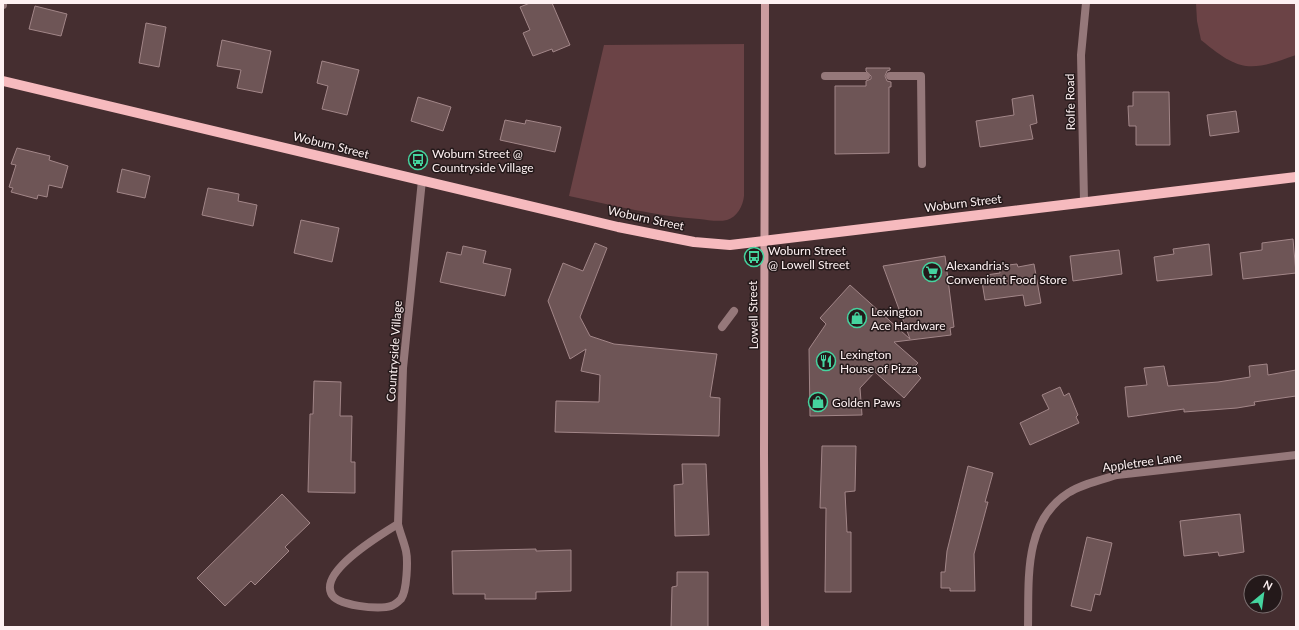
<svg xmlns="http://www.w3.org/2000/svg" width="1299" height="630" font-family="Lato,sans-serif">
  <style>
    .green { fill: #6b4346 }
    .building { fill: #6e5556; stroke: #a28688 }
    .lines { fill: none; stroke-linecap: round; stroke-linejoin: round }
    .lane { stroke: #95787a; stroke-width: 8 }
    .street { stroke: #95787a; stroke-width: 8 }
    .secondary { stroke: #cc9da0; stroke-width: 8 }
    .primary { stroke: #f6babe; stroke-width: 10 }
    .labels { text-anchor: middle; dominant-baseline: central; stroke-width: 3; stroke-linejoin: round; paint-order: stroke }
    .street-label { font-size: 12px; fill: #fef1f2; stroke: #24191a }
    .poi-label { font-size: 12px; fill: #fef1f2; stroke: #24191a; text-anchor: start }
  </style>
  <rect width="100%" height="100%" fill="#452e30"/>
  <g class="green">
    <path d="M 1196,3 L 1296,3 L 1296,55 C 1249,72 1240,72 1201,40 L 1197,21 Z"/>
    <path d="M 744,44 L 744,196 C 743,206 737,217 727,220 C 718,222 708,220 699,219 C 655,216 612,205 569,196 L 604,45 Z"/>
  </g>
  <g class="building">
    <path d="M 530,3 L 552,3 L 570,45 L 553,52 L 552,49 L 533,56 L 523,33 L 530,30 L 520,7 Z"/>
    <path d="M 35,6 L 67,14 L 61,36 L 29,29 Z"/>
    <path d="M 146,23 L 166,27 L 159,67 L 139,63 Z"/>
    <path d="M 222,40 L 271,51 L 262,93 L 237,88 L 241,70 L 217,66 Z"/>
    <path d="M 322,61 L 359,70 L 347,115 L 322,109 L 328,86 L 317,83 Z"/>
    <path d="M 866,68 L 890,68 L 890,70 L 887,71 L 885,76 L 887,81 L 891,82 L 891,87 L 889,87 L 889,153 L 835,154 L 835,86 L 866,86 L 866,81 L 871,79 L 871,76 L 866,71 Z"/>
    <path d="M 1133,92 L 1169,92 L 1170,145 L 1136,145 L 1136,126 L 1129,126 L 1128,106 L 1133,106 Z"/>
    <path d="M 1033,95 L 1037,123 L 1030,125 L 1033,139 L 980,147 L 976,121 L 1014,115 L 1012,99 Z"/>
    <path d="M 418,97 L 451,107 L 443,131 L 411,121 Z"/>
    <path d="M 1236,111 L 1239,132 L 1210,136 L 1207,115 Z"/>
    <path d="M 505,120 L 525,124 L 526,120 L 561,127 L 555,152 L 500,140 Z"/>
    <path d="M 17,148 L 50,156 L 49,160 L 68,166 L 62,188 L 49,185 L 47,197 L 38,195 L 37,199 L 11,192 L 13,188 L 9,187 L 16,165 L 11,164 Z"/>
    <path d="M 122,169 L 150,176 L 145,198 L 117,192 Z"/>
    <path d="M 208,188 L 239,194 L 238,201 L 257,205 L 253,226 L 202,215 Z"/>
    <path d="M 301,220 L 339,228 L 332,262 L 294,253 Z"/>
    <path d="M 1293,239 L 1296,273 L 1243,279 L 1240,253 L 1262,250 L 1262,243 Z"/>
    <path d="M 595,243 L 607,248 L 580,317 L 590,336 L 614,344 L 717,354 L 710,397 L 720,398 L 719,436 L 555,432 L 556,401 L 599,402 L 600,375 L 581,371 L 586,349 L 570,359 L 548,301 L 563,263 L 583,271 Z"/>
    <path d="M 1209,244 L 1212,275 L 1157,281 L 1154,257 L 1174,254 L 1173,249 Z"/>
    <path d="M 463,246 L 486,251 L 483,263 L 511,269 L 505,296 L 440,282 L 447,252 L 461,255 Z"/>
    <path d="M 1119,250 L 1122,274 L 1073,281 L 1070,256 Z"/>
    <path d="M 945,256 L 954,327 L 950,328 L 951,335 L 894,342 L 918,363 L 912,369 L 921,378 L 904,398 L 875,372 L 860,388 L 862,415 L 810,416 L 809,349 L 826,324 L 820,318 L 850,285 L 910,339 L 883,266 Z"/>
    <path d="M 1017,264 L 1018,267 L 1034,264 L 1041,303 L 1025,306 L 1023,295 L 985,300 L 982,282 L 988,281 L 986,275 L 1000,273 L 999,266 Z"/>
    <path d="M 1267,364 L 1268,375 L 1296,370 L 1296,396 L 1254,402 L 1255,405 L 1237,408 L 1184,412 L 1184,409 L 1128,417 L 1125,387 L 1147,385 L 1144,368 L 1164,366 L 1168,386 L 1218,382 L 1250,377 L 1249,366 Z"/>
    <path d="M 314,381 L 341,382 L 340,416 L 352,416 L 351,462 L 355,462 L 355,493 L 308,492 L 310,414 L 313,414 Z"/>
    <path d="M 1060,387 L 1064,396 L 1069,393 L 1078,415 L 1076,417 L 1079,423 L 1030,445 L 1020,423 L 1049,409 L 1042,395 Z"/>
    <path d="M 822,446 L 856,446 L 855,491 L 845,492 L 847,532 L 851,532 L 851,592 L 825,592 L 826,508 L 820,508 Z"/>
    <path d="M 682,464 L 706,464 L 709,535 L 675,536 L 674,485 L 683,484 Z"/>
    <path d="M 968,466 L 993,473 L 985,502 L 988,502 L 974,554 L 975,591 L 950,591 L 950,588 L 941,588 L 941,572 L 945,572 L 947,551 Z"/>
    <path d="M 282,494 L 310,523 L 285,547 L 289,551 L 255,585 L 251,581 L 225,606 L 197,578 Z"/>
    <path d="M 1240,514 L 1244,552 L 1219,556 L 1218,552 L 1184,556 L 1180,521 Z"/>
    <path d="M 1087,537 L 1112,543 L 1100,595 L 1095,594 L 1091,611 L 1071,606 Z"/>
    <path d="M 536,549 L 536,551 L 571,550 L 571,591 L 536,592 L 536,599 L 485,599 L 485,594 L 453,594 L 452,551 Z"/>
    <path d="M 677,572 L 708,572 L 708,627 L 671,627 L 672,587 L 677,586 Z"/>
  </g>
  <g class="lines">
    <g class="lane">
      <path d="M 825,76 L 866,76"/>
      <path d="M 890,76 L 921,76 L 922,164"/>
      <path d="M 722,327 L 734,311"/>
    </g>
    <g class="street">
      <path d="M 3,5 L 3,3"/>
      <path d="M 1084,201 L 1081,55 L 1086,3"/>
      <path d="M 398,524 C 400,533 404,542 406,551 C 408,560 407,591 401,599 C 399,601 395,605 391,606 C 380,610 336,606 331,593 C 321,570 382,534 398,524 L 403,368 L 422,180"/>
      <path d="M 1028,627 C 1029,580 1023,522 1068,493 C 1082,484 1100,480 1117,475 L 1296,455"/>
    </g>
    <path class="secondary" d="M 765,627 L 764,454 L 765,3"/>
    <path class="primary" d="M 3,81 L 618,227 L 694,242 L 730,245 L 1296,177"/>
  </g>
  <defs>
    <symbol id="bus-ring" viewBox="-11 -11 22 22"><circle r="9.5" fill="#24191a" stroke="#45d49f" stroke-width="1.5"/><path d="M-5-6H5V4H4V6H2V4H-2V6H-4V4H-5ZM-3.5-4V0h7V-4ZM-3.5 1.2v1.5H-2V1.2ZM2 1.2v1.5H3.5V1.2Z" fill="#45d49f"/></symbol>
    <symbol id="supermarket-ring" viewBox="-11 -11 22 22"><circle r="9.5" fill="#24191a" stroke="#45d49f" stroke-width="1.5"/><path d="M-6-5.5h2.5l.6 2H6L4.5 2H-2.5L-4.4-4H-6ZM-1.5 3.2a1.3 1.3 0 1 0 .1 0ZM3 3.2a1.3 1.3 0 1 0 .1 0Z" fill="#45d49f"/></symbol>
    <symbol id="shop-ring" viewBox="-11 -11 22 22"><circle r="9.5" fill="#24191a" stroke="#45d49f" stroke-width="1.5"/><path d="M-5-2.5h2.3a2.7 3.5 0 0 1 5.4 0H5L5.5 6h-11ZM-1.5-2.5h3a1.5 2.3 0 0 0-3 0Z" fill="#45d49f"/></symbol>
    <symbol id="restaurant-ring" viewBox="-11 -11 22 22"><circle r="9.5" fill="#24191a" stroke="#45d49f" stroke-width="1.5"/><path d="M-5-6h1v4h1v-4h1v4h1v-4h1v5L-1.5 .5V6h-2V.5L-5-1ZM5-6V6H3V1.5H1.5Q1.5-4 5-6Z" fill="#45d49f"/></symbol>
  </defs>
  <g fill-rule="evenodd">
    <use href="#bus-ring" x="407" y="149" width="22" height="22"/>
    <use href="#bus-ring" x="743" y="246" width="22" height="22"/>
    <use href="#supermarket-ring" x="921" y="261" width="22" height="22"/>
    <use href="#shop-ring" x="846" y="307" width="22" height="22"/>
    <use href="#restaurant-ring" x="815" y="350" width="22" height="22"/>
    <use href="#shop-ring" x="807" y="391" width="22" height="22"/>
  </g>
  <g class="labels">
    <g class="street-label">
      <text transform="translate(1070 102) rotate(-91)">Rolfe Road</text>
      <text transform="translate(331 145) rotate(14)">Woburn Street</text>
      <text transform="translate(963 203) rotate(-7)">Woburn Street</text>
      <text transform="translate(646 218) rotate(12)">Woburn Street</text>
      <text transform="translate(753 315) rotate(-91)">Lowell Street</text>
      <text transform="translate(394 351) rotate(-86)">Countryside Village</text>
      <text transform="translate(1142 462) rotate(-8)">Appletree Lane</text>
    </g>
    <g class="poi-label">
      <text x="432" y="153">Woburn Street @<tspan x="432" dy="14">Countryside Village</tspan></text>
      <text x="768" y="250">Woburn Street<tspan x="768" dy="14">@ Lowell Street</tspan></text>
      <text x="946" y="265">Alexandria's<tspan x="946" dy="14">Convenient Food Store</tspan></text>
      <text x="871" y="311">Lexington<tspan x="871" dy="14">Ace Hardware</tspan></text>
      <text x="840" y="354">Lexington<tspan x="840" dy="14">House of Pizza</tspan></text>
      <text x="832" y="402">Golden Paws</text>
    </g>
  </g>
  <rect width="1299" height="630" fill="none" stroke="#fef1f2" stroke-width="8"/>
  <g transform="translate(1263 594) rotate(29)"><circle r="19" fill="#24191a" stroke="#7b6f70"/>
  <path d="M0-3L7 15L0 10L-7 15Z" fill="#45d49f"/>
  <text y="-6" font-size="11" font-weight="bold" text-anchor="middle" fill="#fef1f2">N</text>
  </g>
</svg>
